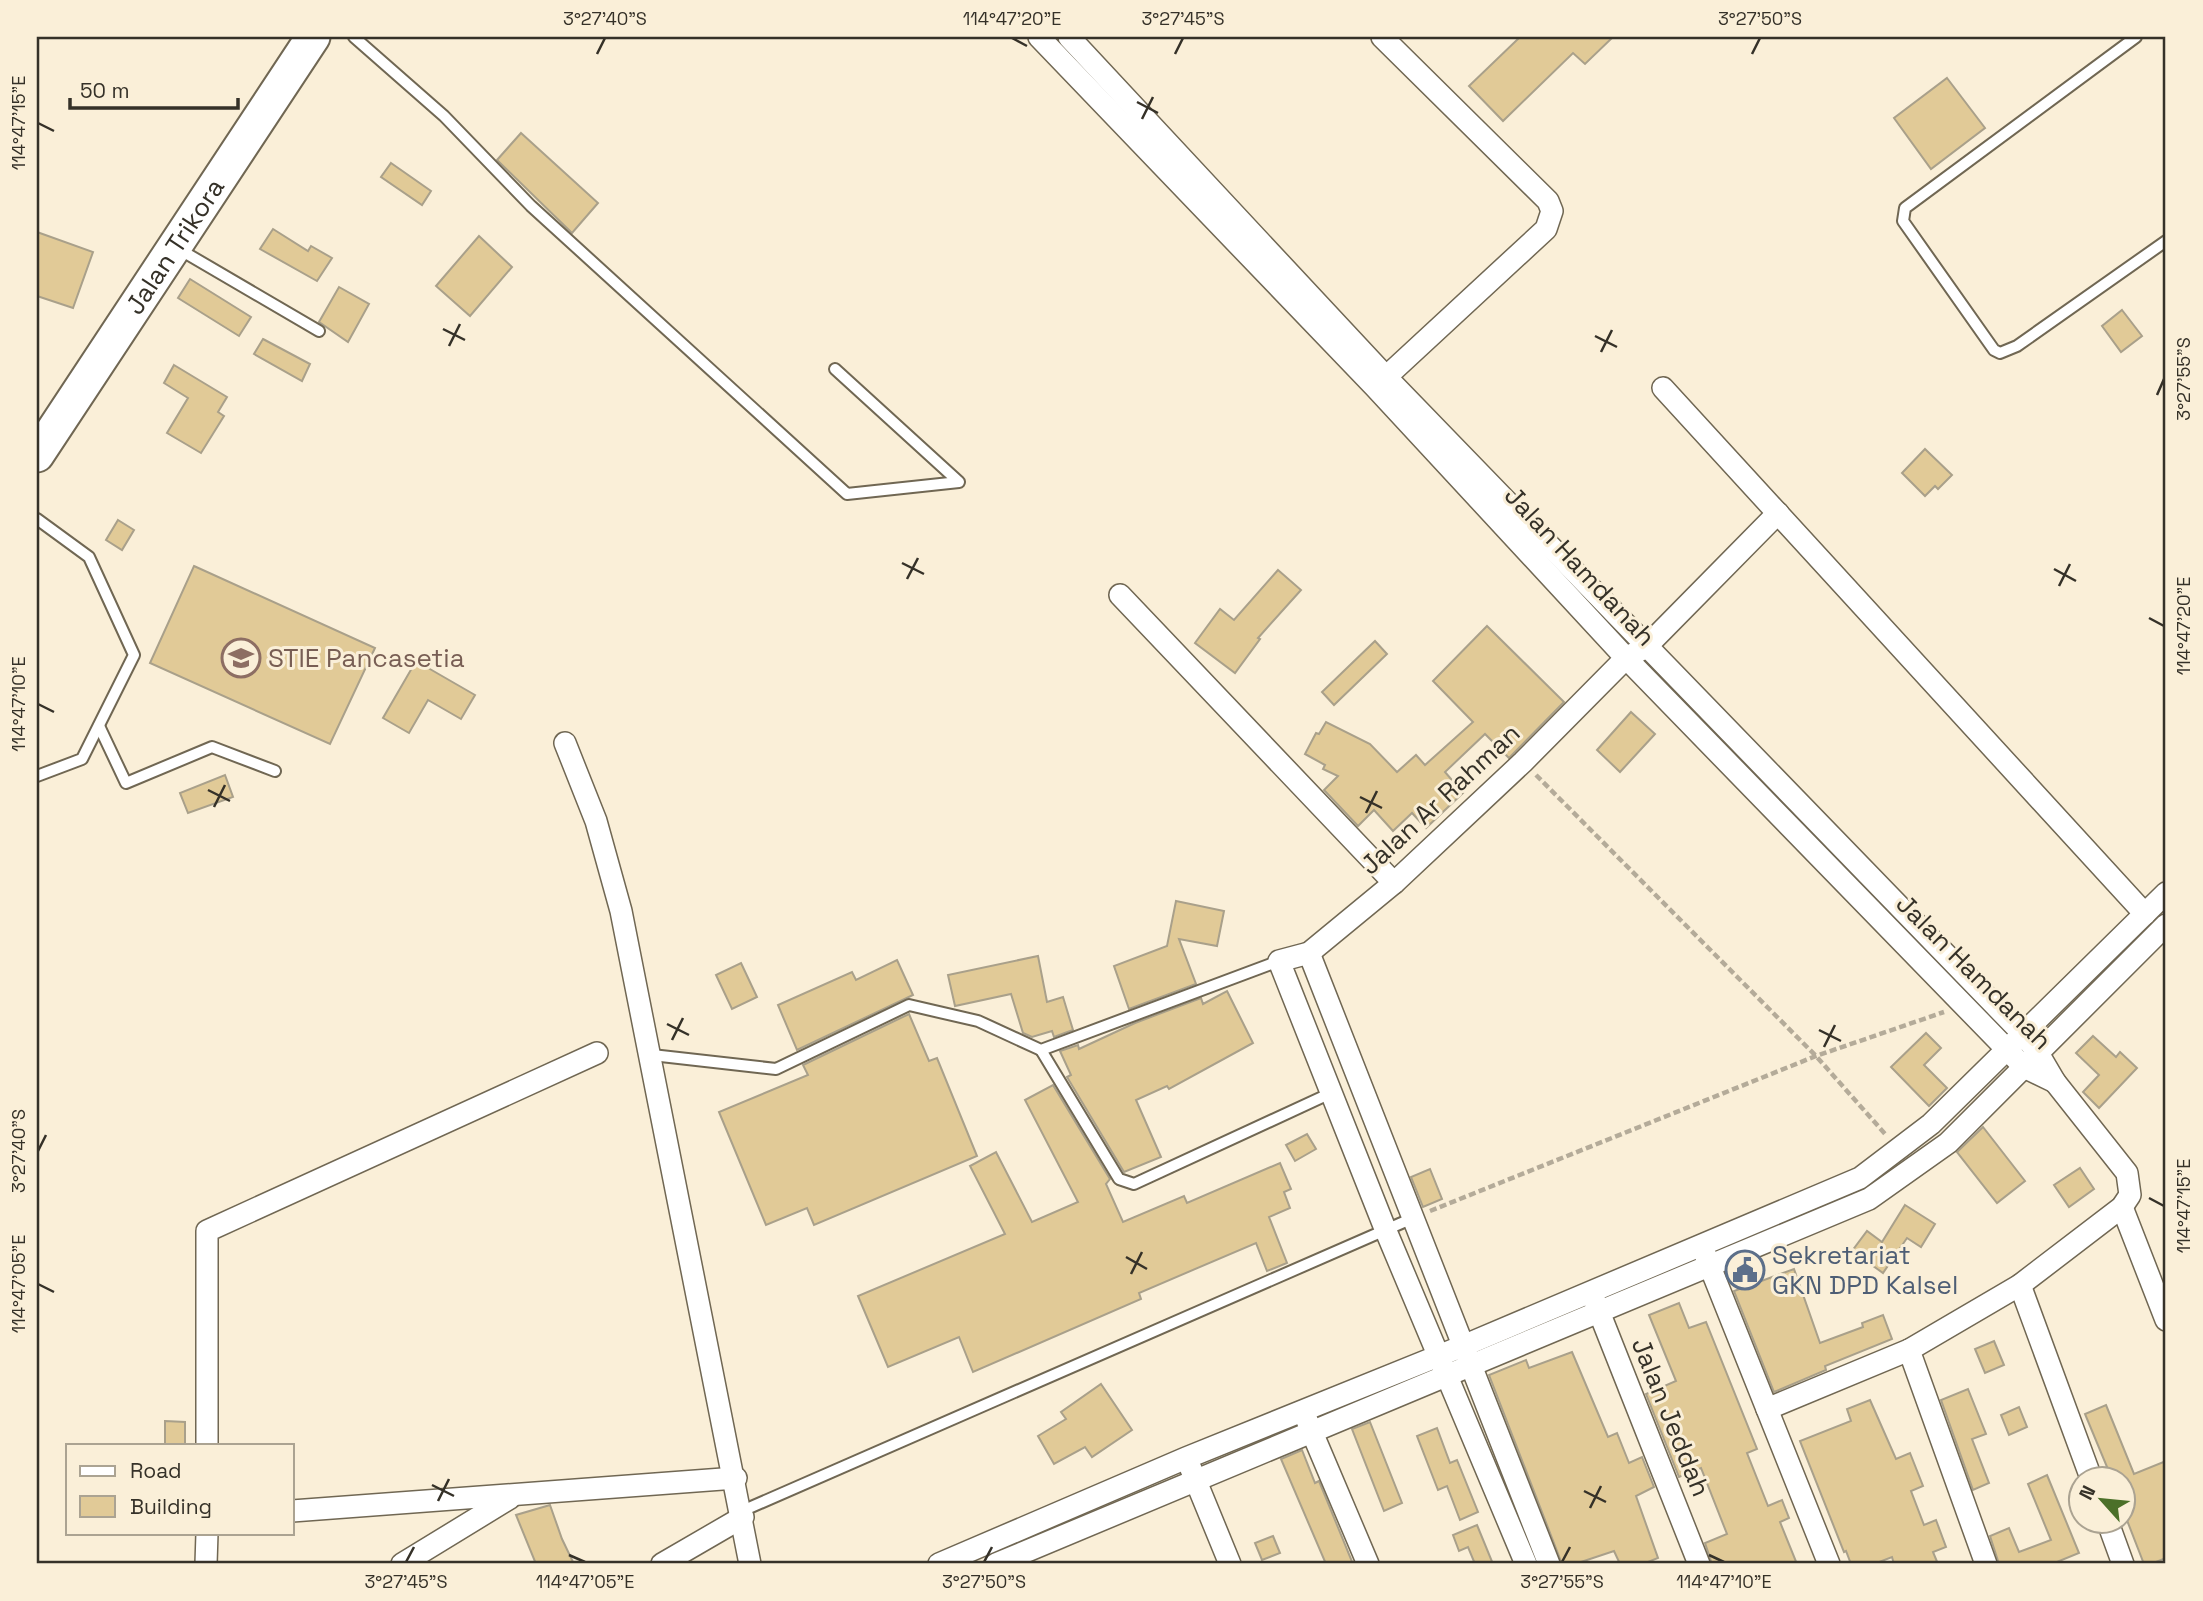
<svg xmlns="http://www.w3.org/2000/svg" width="2203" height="1601" font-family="'Space Grotesk',sans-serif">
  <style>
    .building { fill: #e1ca97; stroke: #a9a08a; stroke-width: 2 }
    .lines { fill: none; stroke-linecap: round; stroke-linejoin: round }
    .lane-casing { stroke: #706753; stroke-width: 14 }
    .street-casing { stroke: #706753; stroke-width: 24 }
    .primary-casing { stroke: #706753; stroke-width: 37 }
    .path { stroke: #b4ab99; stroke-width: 4.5; stroke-dasharray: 7 3.5; stroke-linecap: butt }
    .lane { stroke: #fff; stroke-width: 10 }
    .street { stroke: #fff; stroke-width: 21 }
    .primary { stroke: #fff; stroke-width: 33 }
    .ticks { fill: none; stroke: #353128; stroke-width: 2.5 }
    .labels { text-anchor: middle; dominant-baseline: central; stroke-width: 6; stroke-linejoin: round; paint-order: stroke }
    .street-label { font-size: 26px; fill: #353128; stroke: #faefd8 }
    .education-label { font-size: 26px; fill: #785e54; stroke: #faefd8; text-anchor: start }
    .service-label { font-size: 26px; fill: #4e5e75; stroke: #faefd8; text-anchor: start }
    .neatline { fill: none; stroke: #353128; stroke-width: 2.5 }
    .ticks-label { font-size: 18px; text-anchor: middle; fill: #353128 }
  </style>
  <rect width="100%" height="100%" fill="#faefd8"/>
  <g class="building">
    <path d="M 1520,37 L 1613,37 L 1585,64 L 1573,53 L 1503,121 L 1469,86 Z"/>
    <path d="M 1947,78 L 1985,128 L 1931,169 L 1894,118 Z"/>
    <path d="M 521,133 L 598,203 L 572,233 L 497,160 Z"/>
    <path d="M 391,163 L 431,191 L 422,205 L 381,177 Z"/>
    <path d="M 273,229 L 308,251 L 311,246 L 332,258 L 317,281 L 260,249 Z"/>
    <path d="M 37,232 L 93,252 L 73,308 L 37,296 Z"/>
    <path d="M 479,236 L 512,267 L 470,316 L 436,286 Z"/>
    <path d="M 190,279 L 251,317 L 239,336 L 178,298 Z"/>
    <path d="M 339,287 L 369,304 L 348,342 L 319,322 Z"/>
    <path d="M 2122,310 L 2142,336 L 2121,352 L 2102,326 Z"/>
    <path d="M 263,339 L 310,364 L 302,381 L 254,354 Z"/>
    <path d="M 174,365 L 227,397 L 218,412 L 224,416 L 201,453 L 167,433 L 188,398 L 164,383 Z"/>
    <path d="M 1925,449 L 1952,475 L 1938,489 L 1935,486 L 1925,496 L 1902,473 Z"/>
    <path d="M 118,520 L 134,530 L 122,550 L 106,540 Z"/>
    <path d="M 194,566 L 375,648 L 330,744 L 150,663 Z"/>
    <path d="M 1278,570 L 1301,590 L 1258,638 L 1260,639 L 1235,673 L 1195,643 L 1220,609 L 1234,620 Z"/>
    <path d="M 1487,626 L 1564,702 L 1509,758 L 1485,734 L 1445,772 L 1463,793 L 1426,828 L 1412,813 L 1393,831 L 1374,810 L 1358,826 L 1324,790 L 1338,776 L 1323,769 L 1325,765 L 1305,754 L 1316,733 L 1319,734 L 1326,722 L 1370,744 L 1397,772 L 1416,755 L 1425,765 L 1473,722 L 1433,681 Z"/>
    <path d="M 1375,641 L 1387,654 L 1334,705 L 1322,692 Z"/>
    <path d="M 416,661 L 475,695 L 461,719 L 428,700 L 409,733 L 383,718 Z"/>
    <path d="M 1631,712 L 1655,734 L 1620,772 L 1597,750 Z"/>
    <path d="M 225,775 L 233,797 L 188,813 L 180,793 Z"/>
    <path d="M 1176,901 L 1224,911 L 1217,946 L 1179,939 L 1196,984 L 1129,1009 L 1114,966 L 1167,946 Z"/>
    <path d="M 1038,956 L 1047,1002 L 1063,997 L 1073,1030 L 1054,1037 L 1052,1031 L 1032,1037 L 1023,1033 L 1011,994 L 955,1006 L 948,975 Z"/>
    <path d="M 897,960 L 913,995 L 797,1050 L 778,1005 L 852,972 L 856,980 Z"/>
    <path d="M 741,963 L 757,997 L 732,1009 L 716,975 Z"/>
    <path d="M 1227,991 L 1253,1043 L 1169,1089 L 1167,1086 L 1136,1100 L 1161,1157 L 1124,1172 L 1067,1077 L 1071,1075 L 1060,1051 L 1078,1045 L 1079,1049 L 1135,1023 L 1201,998 L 1203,1004 Z"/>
    <path d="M 909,1014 L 929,1061 L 937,1058 L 977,1156 L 814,1225 L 807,1208 L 766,1225 L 719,1112 L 808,1075 L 803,1065 Z"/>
    <path d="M 1926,1033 L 1941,1048 L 1924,1065 L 1947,1088 L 1929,1106 L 1891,1067 Z"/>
    <path d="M 2093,1036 L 2116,1057 L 2120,1052 L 2137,1068 L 2099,1108 L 2083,1092 L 2099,1075 L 2076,1053 Z"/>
    <path d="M 1053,1085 L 1110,1179 L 1106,1184 L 1123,1222 L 1184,1196 L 1187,1203 L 1280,1163 L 1291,1189 L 1284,1192 L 1290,1208 L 1269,1217 L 1287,1263 L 1267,1271 L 1256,1243 L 1139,1293 L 1141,1299 L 973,1372 L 959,1337 L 888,1367 L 858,1296 L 1005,1234 L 970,1166 L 996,1152 L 1032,1222 L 1078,1202 L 1025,1100 Z"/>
    <path d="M 1983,1127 L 2025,1181 L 1997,1203 L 1957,1152 Z"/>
    <path d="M 1307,1134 L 1316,1149 L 1295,1161 L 1286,1145 Z"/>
    <path d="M 2080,1168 L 2094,1189 L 2069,1207 L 2054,1185 Z"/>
    <path d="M 1430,1169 L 1442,1199 L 1423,1207 L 1411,1177 Z"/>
    <path d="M 1905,1205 L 1935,1224 L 1921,1247 L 1907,1238 L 1883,1273 L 1852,1251 L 1867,1231 L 1882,1242 Z"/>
    <path d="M 1794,1269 L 1820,1343 L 1863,1327 L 1862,1323 L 1883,1315 L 1892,1339 L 1825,1366 L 1826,1370 L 1774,1392 L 1734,1291 Z"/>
    <path d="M 1679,1303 L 1689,1328 L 1706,1322 L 1757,1449 L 1747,1453 L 1768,1506 L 1782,1500 L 1789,1518 L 1780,1522 L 1797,1564 L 1712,1564 L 1705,1543 L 1727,1534 L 1701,1468 L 1679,1477 L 1646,1394 L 1676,1381 L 1649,1315 Z"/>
    <path d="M 1994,1341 L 2004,1365 L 1985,1373 L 1975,1349 Z"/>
    <path d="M 1572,1352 L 1608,1437 L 1617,1433 L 1629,1463 L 1642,1457 L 1654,1487 L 1636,1496 L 1658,1558 L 1643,1564 L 1620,1564 L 1614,1551 L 1575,1564 L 1562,1564 L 1489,1375 L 1526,1360 L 1529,1368 Z"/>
    <path d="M 1101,1384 L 1132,1430 L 1092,1457 L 1085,1447 L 1054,1464 L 1038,1436 L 1066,1419 L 1061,1412 Z"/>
    <path d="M 1968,1389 L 1986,1434 L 1972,1439 L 1989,1483 L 1973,1490 L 1941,1400 Z"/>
    <path d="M 1870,1400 L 1896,1459 L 1910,1453 L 1923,1486 L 1911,1491 L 1924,1525 L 1936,1520 L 1946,1547 L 1933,1552 L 1938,1564 L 1894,1564 L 1892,1557 L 1874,1564 L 1851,1564 L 1846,1551 L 1844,1552 L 1800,1441 L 1851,1421 L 1847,1409 Z"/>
    <path d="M 2106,1405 L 2134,1474 L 2166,1461 L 2166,1558 L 2151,1564 L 2144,1564 L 2123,1510 L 2123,1479 L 2112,1479 L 2085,1414 Z"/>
    <path d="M 2019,1407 L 2027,1427 L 2009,1435 L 2001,1415 Z"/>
    <path d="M 165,1421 L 185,1422 L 185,1445 L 165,1445 Z"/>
    <path d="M 1370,1422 L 1402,1503 L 1384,1511 L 1352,1429 Z"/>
    <path d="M 1437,1428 L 1450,1463 L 1457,1460 L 1478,1512 L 1460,1520 L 1447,1486 L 1438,1490 L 1417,1436 Z"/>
    <path d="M 1302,1450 L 1315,1483 L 1319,1481 L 1353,1564 L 1326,1564 L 1281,1459 Z"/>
    <path d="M 2047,1475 L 2079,1553 L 2052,1564 L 1999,1564 L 1990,1536 L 2009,1528 L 2019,1552 L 2051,1540 L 2028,1484 Z"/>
    <path d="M 550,1505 L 562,1539 L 574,1564 L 536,1564 L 516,1515 Z"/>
    <path d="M 1477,1525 L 1493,1564 L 1475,1564 L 1468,1547 L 1459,1551 L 1453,1535 Z"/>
    <path d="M 1273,1536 L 1280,1553 L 1262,1560 L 1255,1543 Z"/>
  </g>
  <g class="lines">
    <defs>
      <g id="lane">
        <path d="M 354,37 L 444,116 L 531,206 L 847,494 L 959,482 L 835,369"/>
        <path d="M 2136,37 L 1905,208 L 1903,221 L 1994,350 L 2000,353 L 2017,346 L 2166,241"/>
        <path d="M 177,248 L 319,331"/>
        <path d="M 37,519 L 89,557 L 134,655 L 82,759 L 37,776"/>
        <path d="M 99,726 L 126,783 L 212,747 L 275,771"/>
        <path d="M 1041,1050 L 1119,1179 L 1134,1184 L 1331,1093"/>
        <path d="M 652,1055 L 776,1069 L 909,1005 L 978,1021 L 1041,1050 L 1279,961"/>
        <path d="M 742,1511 L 1413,1218"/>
      </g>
      <g id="street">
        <path d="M 1039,37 L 1375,387 L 1626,658 L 2024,1067 L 2055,1082"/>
        <path d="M 1069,37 L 1386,377 L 2023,1034 L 2038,1053 L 2055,1082 L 2127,1173 L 2130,1195 L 2122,1207 L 2020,1285 L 1909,1350 L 1986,1564"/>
        <path d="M 1382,37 L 1548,201 L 1552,211 L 1546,229 L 1386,377"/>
        <path d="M 1663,388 L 2145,914"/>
        <path d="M 1120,595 L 1394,883"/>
        <path d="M 565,743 L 596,821 L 621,911 L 750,1564"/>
        <path d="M 1309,953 L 1549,1564"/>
        <path d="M 2122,1207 L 2166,1320"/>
        <path d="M 1705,1254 L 1829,1564"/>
        <path d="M 2020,1285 L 2091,1478"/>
        <path d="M 1594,1299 L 1699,1564"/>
        <path d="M 1767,1409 L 1909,1350"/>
        <path d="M 1306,1418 L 1368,1564"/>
        <path d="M 207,1445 L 207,1231 L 597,1053"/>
        <path d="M 1191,1469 L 1230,1564"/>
        <path d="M 292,1511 L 736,1478"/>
        <path d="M 2107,1520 L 2123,1564"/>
        <path d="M 206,1564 L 207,1533"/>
        <path d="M 402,1564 L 510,1498"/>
        <path d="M 662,1564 L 743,1517"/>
        <path d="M 939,1564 L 1186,1458 L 1463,1346 L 1860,1178 L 1931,1124 L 2166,893"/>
        <path d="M 996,1564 L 1869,1199 L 1948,1143 L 2166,925"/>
        <path d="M 1526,1564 L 1386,1231 L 1279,961 L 1309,953 L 1394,883 L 1523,762 L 1626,658 L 1646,647 L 1778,513"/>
      </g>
      <g id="primary">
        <path id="s1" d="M 37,455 L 313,37"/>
      </g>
    </defs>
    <use href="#lane" class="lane-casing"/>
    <use href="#street" class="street-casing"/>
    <use href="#primary" class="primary-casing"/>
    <g class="path">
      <path d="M 1536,775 L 1816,1056 L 1886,1135"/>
      <path d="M 1430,1211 L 1816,1056 L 1944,1012"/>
    </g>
    <use href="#lane" class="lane"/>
    <use href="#street" class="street"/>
    <use href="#primary" class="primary"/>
  </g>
  <path class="ticks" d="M 1012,38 L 1027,46M 597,54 L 605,38M 1175,54 L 1183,38M 1752,54 L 1760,38M 1137,102 L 1158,113M 1142,119 L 1153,97M 38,123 L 54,131M 443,329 L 465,340M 1595,336 L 1617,347M 449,346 L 460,324M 1601,352 L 1612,330M 2157,395 L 2164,379M 902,563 L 924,574M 2054,569 L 2076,581M 907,579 L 918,558M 2059,586 L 2070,564M 2149,618 L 2164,626M 38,704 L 54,712M 208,790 L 230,801M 1360,797 L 1382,808M 214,807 L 225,785M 1366,813 L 1377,791M 667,1024 L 689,1035M 1819,1030 L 1841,1041M 672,1040 L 683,1018M 1824,1047 L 1835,1025M 38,1151 L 46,1135M 2149,1198 L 2164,1206M 1126,1257 L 1147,1269M 1131,1274 L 1142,1252M 38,1284 L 54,1292M 432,1485 L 454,1496M 1584,1491 L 1606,1502M 438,1501 L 449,1479M 1590,1508 L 1601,1486M 569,1555 L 585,1562M 1709,1555 L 1724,1562M 406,1562 L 414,1547M 984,1562 L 992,1547M 1562,1562 L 1570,1547"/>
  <defs>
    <symbol id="university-ring" viewBox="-11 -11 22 22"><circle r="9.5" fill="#faefd8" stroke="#8d6e63" stroke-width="1.5"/><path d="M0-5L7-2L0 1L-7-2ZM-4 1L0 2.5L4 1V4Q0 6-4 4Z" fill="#8d6e63"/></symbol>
    <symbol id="civic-ring" viewBox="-11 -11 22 22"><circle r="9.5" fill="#faefd8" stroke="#5c6f8a" stroke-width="1.5"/><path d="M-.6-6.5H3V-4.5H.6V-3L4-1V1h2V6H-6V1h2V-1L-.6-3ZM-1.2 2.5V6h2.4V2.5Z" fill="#5c6f8a"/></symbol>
  </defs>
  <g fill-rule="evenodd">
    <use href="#university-ring" x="219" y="636" width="44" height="44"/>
    <use href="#civic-ring" x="1723" y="1248" width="44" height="44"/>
  </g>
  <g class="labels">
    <g class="street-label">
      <text stroke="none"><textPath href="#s1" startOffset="250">Jalan Trikora</textPath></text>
      <text transform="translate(1580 566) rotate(47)">Jalan Hamdanah</text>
      <text transform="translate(1440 799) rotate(-43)">Jalan Ar Rahman</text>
      <text transform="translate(1974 972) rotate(45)">Jalan Hamdanah</text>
      <text transform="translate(1671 1417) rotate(68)">Jalan Jeddah</text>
    </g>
    <g class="education-label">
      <text x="268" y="658">STIE Pancasetia</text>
    </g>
    <g class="service-label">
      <text x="1772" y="1255">Sekretariat<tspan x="1772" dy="30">GKN DPD Kalsel</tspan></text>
    </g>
  </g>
  <rect width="2203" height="1601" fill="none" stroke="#faefd8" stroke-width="77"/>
  <rect x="66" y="1444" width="228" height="91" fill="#faefd8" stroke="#aba392" stroke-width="2"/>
  <rect x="80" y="1466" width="35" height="10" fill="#ffffff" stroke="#aba392" stroke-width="2"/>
  <text x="130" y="1478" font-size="21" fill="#353128">Road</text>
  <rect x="80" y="1496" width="35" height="21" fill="#e1ca97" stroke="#aba392" stroke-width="2"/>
  <text x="130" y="1514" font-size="21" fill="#353128">Building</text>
  <g transform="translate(2102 1500) rotate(297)"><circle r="33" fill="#faefd8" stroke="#aba392" stroke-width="2"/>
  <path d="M0-5L12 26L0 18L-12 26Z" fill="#4b7029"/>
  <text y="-10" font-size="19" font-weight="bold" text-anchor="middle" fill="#353128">N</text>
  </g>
  <path d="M70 98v10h168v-10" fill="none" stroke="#353128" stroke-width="3.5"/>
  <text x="80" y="98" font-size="21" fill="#353128" stroke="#faefd8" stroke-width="5" paint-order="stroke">50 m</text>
  <rect x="38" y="38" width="2126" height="1524" class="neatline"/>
  <g class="ticks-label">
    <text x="605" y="25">3°27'40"S</text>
    <text x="1012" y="25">114°47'20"E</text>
    <text x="1183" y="25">3°27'45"S</text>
    <text x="1760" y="25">3°27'50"S</text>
    <text transform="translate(19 123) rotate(-90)" y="6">114°47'15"E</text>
    <text transform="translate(2184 379) rotate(-90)" y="6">3°27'55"S</text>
    <text transform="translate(2184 626) rotate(-90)" y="6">114°47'20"E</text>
    <text transform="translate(19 704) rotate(-90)" y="6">114°47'10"E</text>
    <text transform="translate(19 1151) rotate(-90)" y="6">3°27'40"S</text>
    <text transform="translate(2184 1206) rotate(-90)" y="6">114°47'15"E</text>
    <text transform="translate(19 1284) rotate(-90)" y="6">114°47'05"E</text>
    <text x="406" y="1588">3°27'45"S</text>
    <text x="585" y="1588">114°47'05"E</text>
    <text x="984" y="1588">3°27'50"S</text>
    <text x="1562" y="1588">3°27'55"S</text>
    <text x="1724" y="1588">114°47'10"E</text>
  </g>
</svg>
